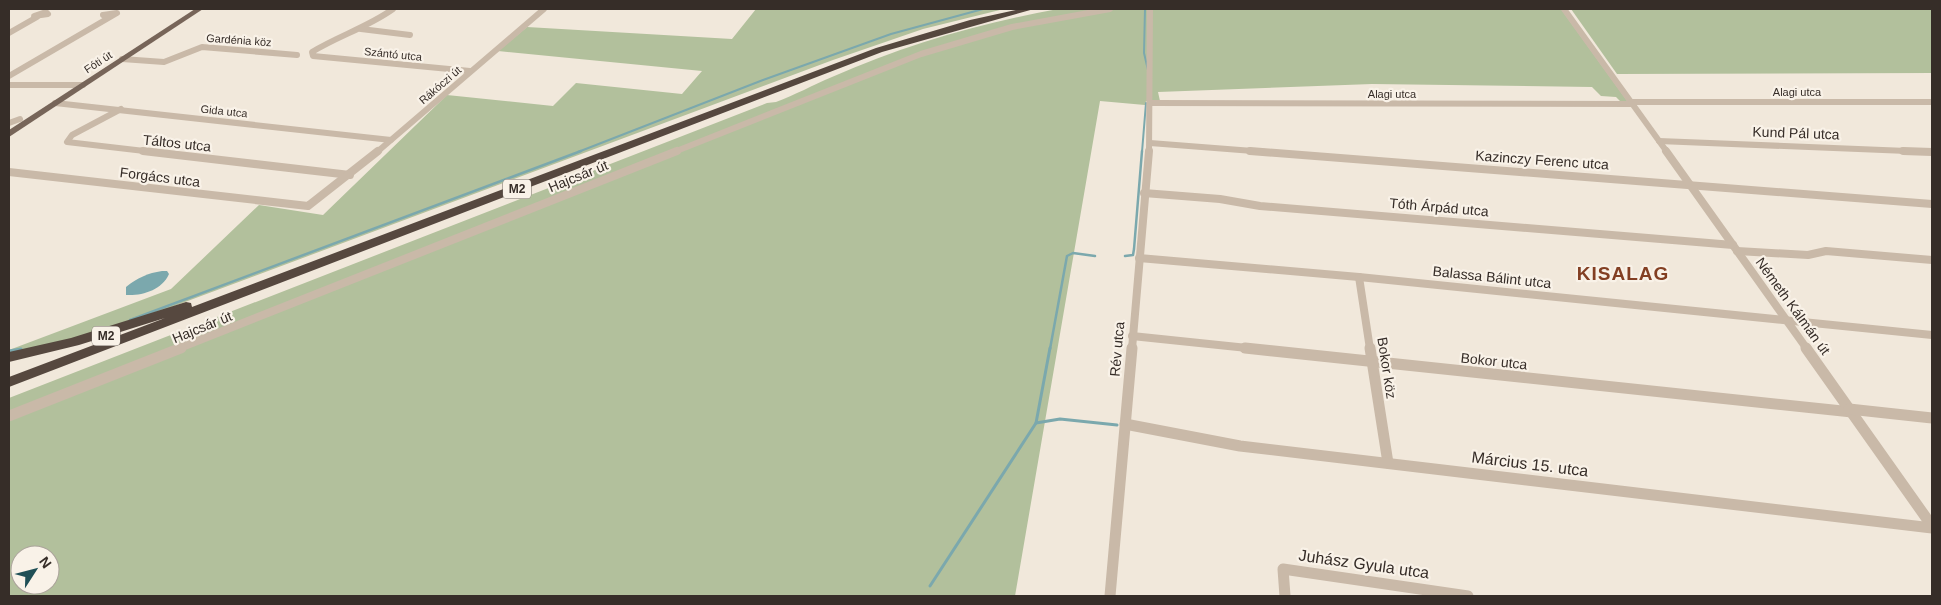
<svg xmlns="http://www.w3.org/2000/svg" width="1941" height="605" font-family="Helvetica,sans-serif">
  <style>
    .green { fill: #b2c09c; fill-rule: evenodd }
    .water { fill: #7ba8ad }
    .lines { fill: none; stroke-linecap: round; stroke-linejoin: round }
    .stream-far2 { stroke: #7ba8ad; stroke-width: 2 }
    .stream-far1 { stroke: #7ba8ad; stroke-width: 2.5 }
    .stream { stroke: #7ba8ad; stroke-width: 3 }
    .minor-far2 { stroke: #c9b9a8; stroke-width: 6 }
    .minor-far1 { stroke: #c9b9a8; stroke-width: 8 }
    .minor { stroke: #c9b9a8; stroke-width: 11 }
    .major { fill: #776559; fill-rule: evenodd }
    .highway { fill: #56483f; fill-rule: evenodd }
    .labels { text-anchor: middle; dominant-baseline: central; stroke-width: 4.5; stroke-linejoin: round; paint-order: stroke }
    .far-street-label { font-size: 11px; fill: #362d28; stroke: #f9f2e8 }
    .shield { fill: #f9f2e8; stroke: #706862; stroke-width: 1 }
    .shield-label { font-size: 12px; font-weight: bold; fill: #362d28 }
    .street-label { font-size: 14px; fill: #362d28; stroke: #f9f2e8 }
    .near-street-label { font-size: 16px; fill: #362d28; stroke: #f9f2e8 }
    .district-label { font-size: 19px; font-weight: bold; letter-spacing: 1px; fill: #833f23; stroke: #f9f2e8 }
  </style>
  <rect width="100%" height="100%" fill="#f1e8db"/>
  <g class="green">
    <path d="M 756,9 L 1004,9 L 923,29 L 833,60 L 110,330 L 35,349 L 9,354 L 9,350 L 171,289 L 259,205 L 323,215 L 447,95 L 553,106 L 576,83 L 682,94 L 702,71 L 498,51 L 527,27 L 732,39 Z"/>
    <path d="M 1058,9 L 1561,9 L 1628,102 L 1622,103 L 1616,97 L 1601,96 L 1592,87 L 1372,84 L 1158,92 L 1160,101 L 1146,101 L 1145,105 L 1100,101 L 1015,596 L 9,596 L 9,398 L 767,103 L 776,102 C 795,95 813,85 832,77 C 904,45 981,23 1058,9 ZM 20,555 L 50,555 L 50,585 L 20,585 Z"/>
    <path d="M 1571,9 L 1932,9 L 1932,73 L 1617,74 Z"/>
  </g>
  <path class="water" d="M 162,271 L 167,271 L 169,274 C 162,290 142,296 126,295 L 126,287 C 137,278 148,273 162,271 Z"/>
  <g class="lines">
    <g class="stream-far2">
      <path d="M 1145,9 L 1144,53 L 1148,70"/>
      <path d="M 578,152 L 763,80 L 891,34 L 983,9"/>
      <path d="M 1142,152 L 1146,103"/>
    </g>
    <g class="stream-far1">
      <path d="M 1125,256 L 1133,255 L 1134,249 L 1142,151"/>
      <path d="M 130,320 L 581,151"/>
      <path d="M 1050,349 L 1067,256 L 1073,253 L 1095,256"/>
    </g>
    <g class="stream">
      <path d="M 9,351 L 21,349"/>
      <path d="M 1036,423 L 1060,419 L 1117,425"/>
      <path d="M 930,586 L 1036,423 L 1050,348"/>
    </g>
    <g class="minor-far2">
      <path d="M 393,9 C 368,27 338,36 312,52 L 313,56 L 470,71"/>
      <path d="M 1564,9 L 1667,152"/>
      <path d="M 46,12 L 48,14 L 34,16 Z"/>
      <path d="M 361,29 L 410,35"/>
      <path d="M 9,33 L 37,17"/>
      <path d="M 122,59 L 164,62 L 202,47 L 297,55"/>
      <path d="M 9,76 L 117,13 L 103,15 L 106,18"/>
      <path d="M 9,85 L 83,85"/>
      <path d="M 1631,102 L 1932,102"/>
      <path d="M 55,103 L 391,140"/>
      <path d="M 1152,103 L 1632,104"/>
      <path d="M 121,109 L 72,135 L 67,142 L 153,152"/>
      <path d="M 9,123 L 20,119"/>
      <path d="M 1659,141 L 1932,152"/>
      <path d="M 1150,143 L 1266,152"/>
      <path d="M 377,152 L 544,9"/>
      <path d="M 674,152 L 921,54 L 1012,27 L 1110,9"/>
      <path d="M 1149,152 L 1150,9"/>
    </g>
    <g class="minor-far1">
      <path d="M 143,151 L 350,175"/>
      <path d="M 1250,151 L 1932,204"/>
      <path d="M 1666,151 L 1807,349"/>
      <path d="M 1903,151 L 1932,152"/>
      <path d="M 9,172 L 308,206 L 378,151"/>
      <path d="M 1144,193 L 1220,199 L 1260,206 L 1733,245"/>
      <path d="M 1737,251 L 1808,255 L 1826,251 L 1932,260"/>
      <path d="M 1139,258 L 1359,277 L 1932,335"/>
      <path d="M 1359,277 L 1370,349"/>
      <path d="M 1132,336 L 1257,349"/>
      <path d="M 177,349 L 677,151"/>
      <path d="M 1132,349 L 1149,151"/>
    </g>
    <g class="minor">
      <path d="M 1245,348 L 1852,412"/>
      <path d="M 1370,348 L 1388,463"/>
      <path d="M 1806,348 L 1932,526"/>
      <path d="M 1849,409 L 1932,418"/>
      <path d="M 9,416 L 181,348"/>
      <path d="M 1125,424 L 1240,446 L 1932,528"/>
      <path d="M 1110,596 L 1132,348"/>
      <path d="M 1285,596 L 1283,569 L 1468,596"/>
    </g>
    <path class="major" d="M 195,9 L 203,9 L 9,137 L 9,130 Z"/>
    <path class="highway" d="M 1020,9 L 1034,9 L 882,52 L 9,387 L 9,377 L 165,318 L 79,345 L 9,362 L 9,352 L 71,338 L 186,302 L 191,303 L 192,307 L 876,48 L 970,20 Z"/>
  </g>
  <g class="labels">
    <g class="far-street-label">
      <text transform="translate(239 40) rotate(4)">Gardénia köz</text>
      <text transform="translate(393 54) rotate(6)">Szántó utca</text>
      <text transform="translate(98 62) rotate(-33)">Fóti út</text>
      <text transform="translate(440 85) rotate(-41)">Rákóczi út</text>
      <text x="1797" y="92">Alagi utca</text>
      <text x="1392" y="94">Alagi utca</text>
      <text transform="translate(224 111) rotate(6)">Gida utca</text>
    </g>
    <g class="shield">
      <rect x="503" y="179.5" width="28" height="19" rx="4"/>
      <rect x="92" y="326.5" width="28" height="19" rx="4"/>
    </g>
    <g class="shield-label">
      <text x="517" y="189">M2</text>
      <text x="106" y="336">M2</text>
    </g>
    <g class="street-label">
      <text transform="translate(1796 133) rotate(2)">Kund Pál utca</text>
      <text transform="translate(177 143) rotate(6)">Táltos utca</text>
      <text transform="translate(1542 160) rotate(4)">Kazinczy Ferenc utca</text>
      <text transform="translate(578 176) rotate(-22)">Hajcsár út</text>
      <text transform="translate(160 177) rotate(7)">Forgács utca</text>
      <text transform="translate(1439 207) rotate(5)">Tóth Árpád utca</text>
      <text transform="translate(1492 277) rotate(6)">Balassa Bálint utca</text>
      <text transform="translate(1793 306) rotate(54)">Németh Kálmán út</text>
      <text transform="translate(202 327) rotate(-22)">Hajcsár út</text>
      <text transform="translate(1117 349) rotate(-85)">Rév utca</text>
      <text transform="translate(1494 361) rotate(6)">Bokor utca</text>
      <text transform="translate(1387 368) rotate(81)">Bokor köz</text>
    </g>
    <g class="near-street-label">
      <text transform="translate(1530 464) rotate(7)">Március 15. utca</text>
      <text transform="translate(1364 564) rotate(8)">Juhász Gyula utca</text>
    </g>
    <g class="district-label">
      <text x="1623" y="273">KISALAG</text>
    </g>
  </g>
  <rect width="1941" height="605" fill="none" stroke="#362d28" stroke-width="20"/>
  <g transform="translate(35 570) rotate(54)"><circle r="24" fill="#f9f2e8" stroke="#aba39b"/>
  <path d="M0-4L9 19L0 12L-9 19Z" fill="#1f4f56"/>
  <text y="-8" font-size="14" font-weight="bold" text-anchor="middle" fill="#362d28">N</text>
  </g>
</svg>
